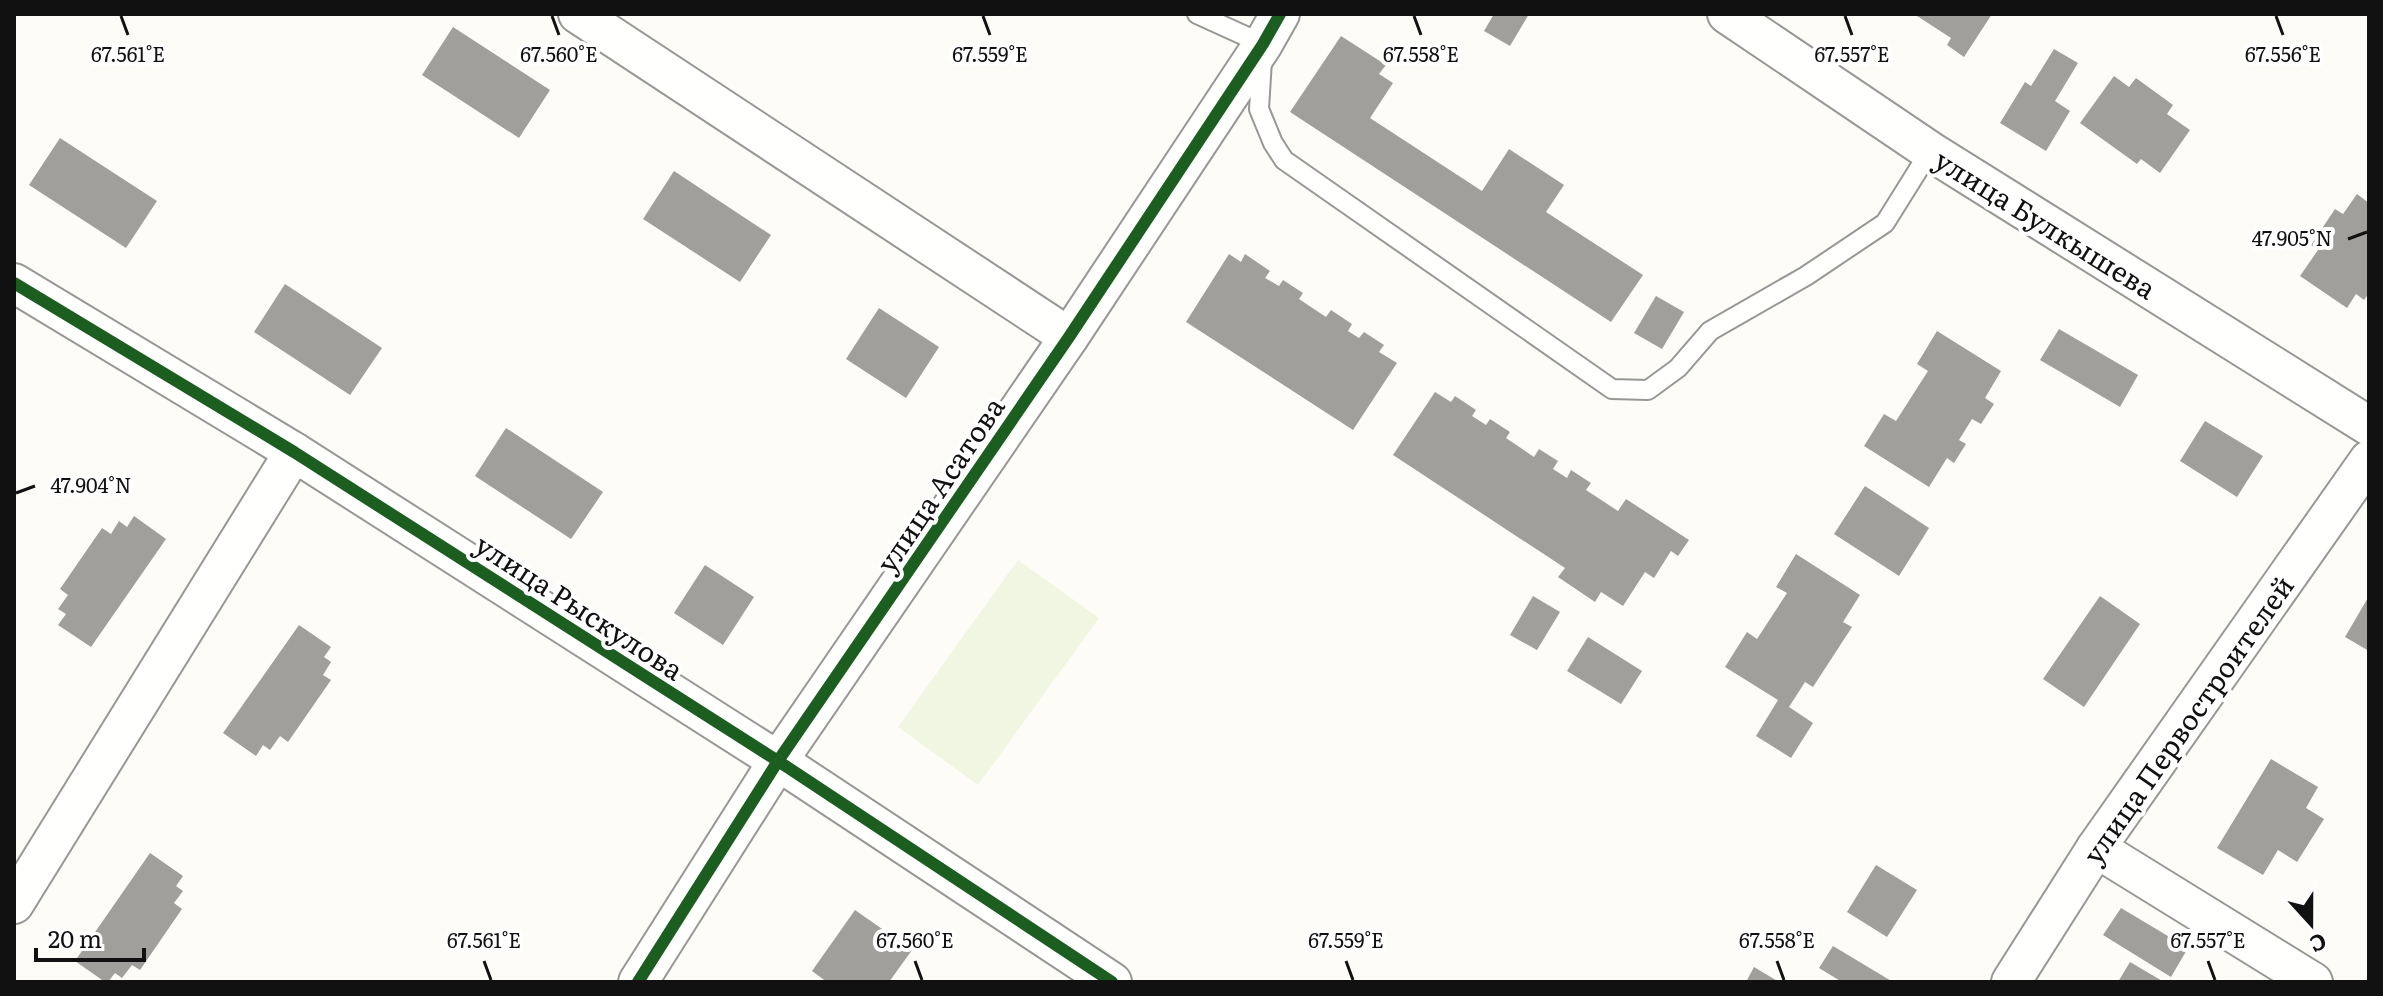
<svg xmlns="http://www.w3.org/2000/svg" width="2383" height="996" font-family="Literata,serif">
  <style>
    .pitch { fill: #f0f6e1 }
    .building { fill: #a19f9c }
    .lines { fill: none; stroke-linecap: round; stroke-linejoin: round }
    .lane-casing { stroke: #979795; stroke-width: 22 }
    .street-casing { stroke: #979795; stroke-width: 42 }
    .lane { stroke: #fffffe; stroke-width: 18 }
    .street { stroke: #fffffe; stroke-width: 38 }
    .cycleway-casing { stroke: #fff; stroke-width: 17 }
    .cycleway { stroke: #1b5e20; stroke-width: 12 }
    .ticks { fill: none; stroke: #111; stroke-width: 3 }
    .labels { text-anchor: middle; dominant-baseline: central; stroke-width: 8; stroke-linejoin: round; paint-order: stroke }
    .street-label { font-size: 28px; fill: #111; stroke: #fff }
    .ticks-label { font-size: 20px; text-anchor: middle; fill: #111; stroke: #fff; stroke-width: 8; stroke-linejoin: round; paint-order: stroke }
  </style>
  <rect width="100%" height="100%" fill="#fdfcf7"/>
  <path class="pitch" d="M 1018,560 L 1099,618 L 978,785 L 898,727 Z"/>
  <g class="building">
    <path d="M 1494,14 L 1529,14 L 1510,46 L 1484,31 Z"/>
    <path d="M 1914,14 L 1992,14 L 1964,57 L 1947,45 L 1951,38 Z"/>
    <path d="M 453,27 L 550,90 L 519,138 L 422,75 Z"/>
    <path d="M 1341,36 L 1386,65 L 1379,74 L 1393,83 L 1370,118 L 1482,191 L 1509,149 L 1564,185 L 1546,212 L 1643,275 L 1611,322 L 1290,112 Z"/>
    <path d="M 2054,49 L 2078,63 L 2055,101 L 2070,111 L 2046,151 L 2000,123 L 2025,82 L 2031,86 Z"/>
    <path d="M 2114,76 L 2129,87 L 2136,78 L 2173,105 L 2167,114 L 2190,130 L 2160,173 L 2141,159 L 2137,164 L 2080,123 Z"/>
    <path d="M 60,138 L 157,201 L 126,248 L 29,185 Z"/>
    <path d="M 674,171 L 771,235 L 740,282 L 643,219 Z"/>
    <path d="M 2357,194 L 2369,203 L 2369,293 L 2364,300 L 2356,294 L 2347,308 L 2300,276 L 2318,250 L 2311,245 L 2335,209 L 2343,214 Z"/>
    <path d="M 1229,254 L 1241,262 L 1245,254 L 1270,271 L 1265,278 L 1279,286 L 1283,280 L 1303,293 L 1299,299 L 1326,317 L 1331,310 L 1352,324 L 1348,331 L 1359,338 L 1364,332 L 1384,345 L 1379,352 L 1397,363 L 1353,430 L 1186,322 Z"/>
    <path d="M 285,284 L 382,348 L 350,395 L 254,332 Z"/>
    <path d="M 1656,296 L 1684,312 L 1662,349 L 1634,333 Z"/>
    <path d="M 879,308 L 939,347 L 906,398 L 846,359 Z"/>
    <path d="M 2059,329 L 2138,375 L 2120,407 L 2040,360 Z"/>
    <path d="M 1937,331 L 2001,371 L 1985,398 L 1994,404 L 1981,424 L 1972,419 L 1959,440 L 1966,444 L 1954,463 L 1947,458 L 1929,487 L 1864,446 L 1884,414 L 1896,421 L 1928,371 L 1917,364 Z"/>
    <path d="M 1435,392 L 1451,402 L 1455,396 L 1476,410 L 1472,416 L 1486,425 L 1490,419 L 1510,432 L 1506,438 L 1534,457 L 1539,449 L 1558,461 L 1553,469 L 1567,478 L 1571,470 L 1591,483 L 1586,490 L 1618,511 L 1626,499 L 1689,540 L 1678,556 L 1671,551 L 1654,578 L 1645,572 L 1623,606 L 1601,592 L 1595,602 L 1558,577 L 1565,568 L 1393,455 Z"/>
    <path d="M 2205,421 L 2263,456 L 2237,497 L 2180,461 Z"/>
    <path d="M 506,428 L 603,492 L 571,539 L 475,476 Z"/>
    <path d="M 1865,486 L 1929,528 L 1899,576 L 1834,534 Z"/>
    <path d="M 134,516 L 166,539 L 91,647 L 58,625 L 66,614 L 58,609 L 68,595 L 60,589 L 102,528 L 111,534 L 119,521 L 127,527 Z"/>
    <path d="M 1796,554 L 1860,595 L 1843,622 L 1852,627 L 1813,687 L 1805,682 L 1789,707 L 1813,723 L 1791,758 L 1756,736 L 1778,700 L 1725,667 L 1747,632 L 1757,639 L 1787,593 L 1776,587 Z"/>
    <path d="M 705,565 L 754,597 L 723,645 L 674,613 Z"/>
    <path d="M 1533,596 L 1560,612 L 1537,650 L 1510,635 Z"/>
    <path d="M 2100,596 L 2140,624 L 2084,707 L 2043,679 Z"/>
    <path d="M 2369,596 L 2369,651 L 2345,637 Z"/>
    <path d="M 299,625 L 331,647 L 324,657 L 331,662 L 323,675 L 331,680 L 288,742 L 280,736 L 270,750 L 263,745 L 256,756 L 223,733 Z"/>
    <path d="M 1588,637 L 1642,671 L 1621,704 L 1567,671 Z"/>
    <path d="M 2271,759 L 2318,787 L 2306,808 L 2324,819 L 2297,862 L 2278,850 L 2263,875 L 2217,848 Z"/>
    <path d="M 150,853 L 183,876 L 176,886 L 183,891 L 174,903 L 182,909 L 140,970 L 132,965 L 122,978 L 115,973 L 108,982 L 105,982 L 75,961 Z"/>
    <path d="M 1876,865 L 1917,890 L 1887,937 L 1847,912 Z"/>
    <path d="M 2121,908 L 2188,948 L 2171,977 L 2103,935 Z"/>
    <path d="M 855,910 L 912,950 L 889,982 L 827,982 L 812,971 Z"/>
    <path d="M 1833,946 L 1893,982 L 1842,982 L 1819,968 Z"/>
    <path d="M 2130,962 L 2164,982 L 2118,982 Z"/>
    <path d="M 1754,967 L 1779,982 L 1746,982 Z"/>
  </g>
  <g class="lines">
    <defs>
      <path id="lane" d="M 1197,14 L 1263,44 L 1259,109 L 1273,143 L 1284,160 L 1612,389 L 1648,390 L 1678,368 L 1710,331 L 1806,276 L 1885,223 L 1930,151"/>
      <g id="street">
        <path d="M 578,14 L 1069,337"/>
        <path d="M 1727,14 L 1930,151 L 2369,426"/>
        <path d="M 14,283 L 294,452 L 778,761 L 1112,982"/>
        <path d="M 2096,848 L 2313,982"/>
        <path d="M 14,904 L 294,452"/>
        <path d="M 638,982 L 778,761 L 1069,337 L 1263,44 L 1280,14"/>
        <path d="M 2011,982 L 2096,848 L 2369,460"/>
      </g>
    </defs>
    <use href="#lane" class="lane-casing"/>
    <use href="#street" class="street-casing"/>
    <use href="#lane" class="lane"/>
    <use href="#street" class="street"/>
    <defs>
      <g id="cycleway">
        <path d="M 14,283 L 294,452 L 778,761 L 1112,982"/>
        <path d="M 638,982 L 778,761 L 1069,337 L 1263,44 L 1280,14"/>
      </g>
    </defs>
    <use href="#cycleway" class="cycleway-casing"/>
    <use href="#cycleway" class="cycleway"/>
  </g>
  <path class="ticks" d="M 121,16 L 128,35M 552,16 L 559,35M 983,16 L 990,35M 1414,16 L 1421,35M 1845,16 L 1852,35M 2276,16 L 2283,35M 2348,239 L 2367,232M 16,493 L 35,486M 484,961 L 491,980M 915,961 L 922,980M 1346,961 L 1353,980M 1777,961 L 1784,980M 2208,961 L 2215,980"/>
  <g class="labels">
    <g class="street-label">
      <text transform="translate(2046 223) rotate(32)">улица Булкышева</text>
      <text transform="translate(939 484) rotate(-56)">улица Асатова</text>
      <text transform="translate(580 606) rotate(33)">улица Рыскулова</text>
      <text transform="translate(2187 719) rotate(-55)">улица Первостроителей</text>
    </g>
  </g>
  <g class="ticks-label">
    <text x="128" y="62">67.561°E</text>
    <text x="559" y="62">67.560°E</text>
    <text x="990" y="62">67.559°E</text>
    <text x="1421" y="62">67.558°E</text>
    <text x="1852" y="62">67.557°E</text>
    <text x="2283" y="62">67.556°E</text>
    <text x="2292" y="246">47.905°N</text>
    <text x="91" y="493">47.904°N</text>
    <text x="484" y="948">67.561°E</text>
    <text x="915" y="948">67.560°E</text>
    <text x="1346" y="948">67.559°E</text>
    <text x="1777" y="948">67.558°E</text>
    <text x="2208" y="948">67.557°E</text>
  </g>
  <rect width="2383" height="996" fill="none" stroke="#111111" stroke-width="32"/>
  <g transform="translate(2311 924) rotate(159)" stroke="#ffffff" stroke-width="6" paint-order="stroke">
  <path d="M0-6L14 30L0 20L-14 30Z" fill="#111111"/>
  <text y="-12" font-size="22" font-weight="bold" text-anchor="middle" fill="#111111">С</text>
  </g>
  <path d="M36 948v12h108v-12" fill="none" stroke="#111111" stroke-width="4"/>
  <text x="48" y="948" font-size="24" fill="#111111" stroke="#ffffff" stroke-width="6" paint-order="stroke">20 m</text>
</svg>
